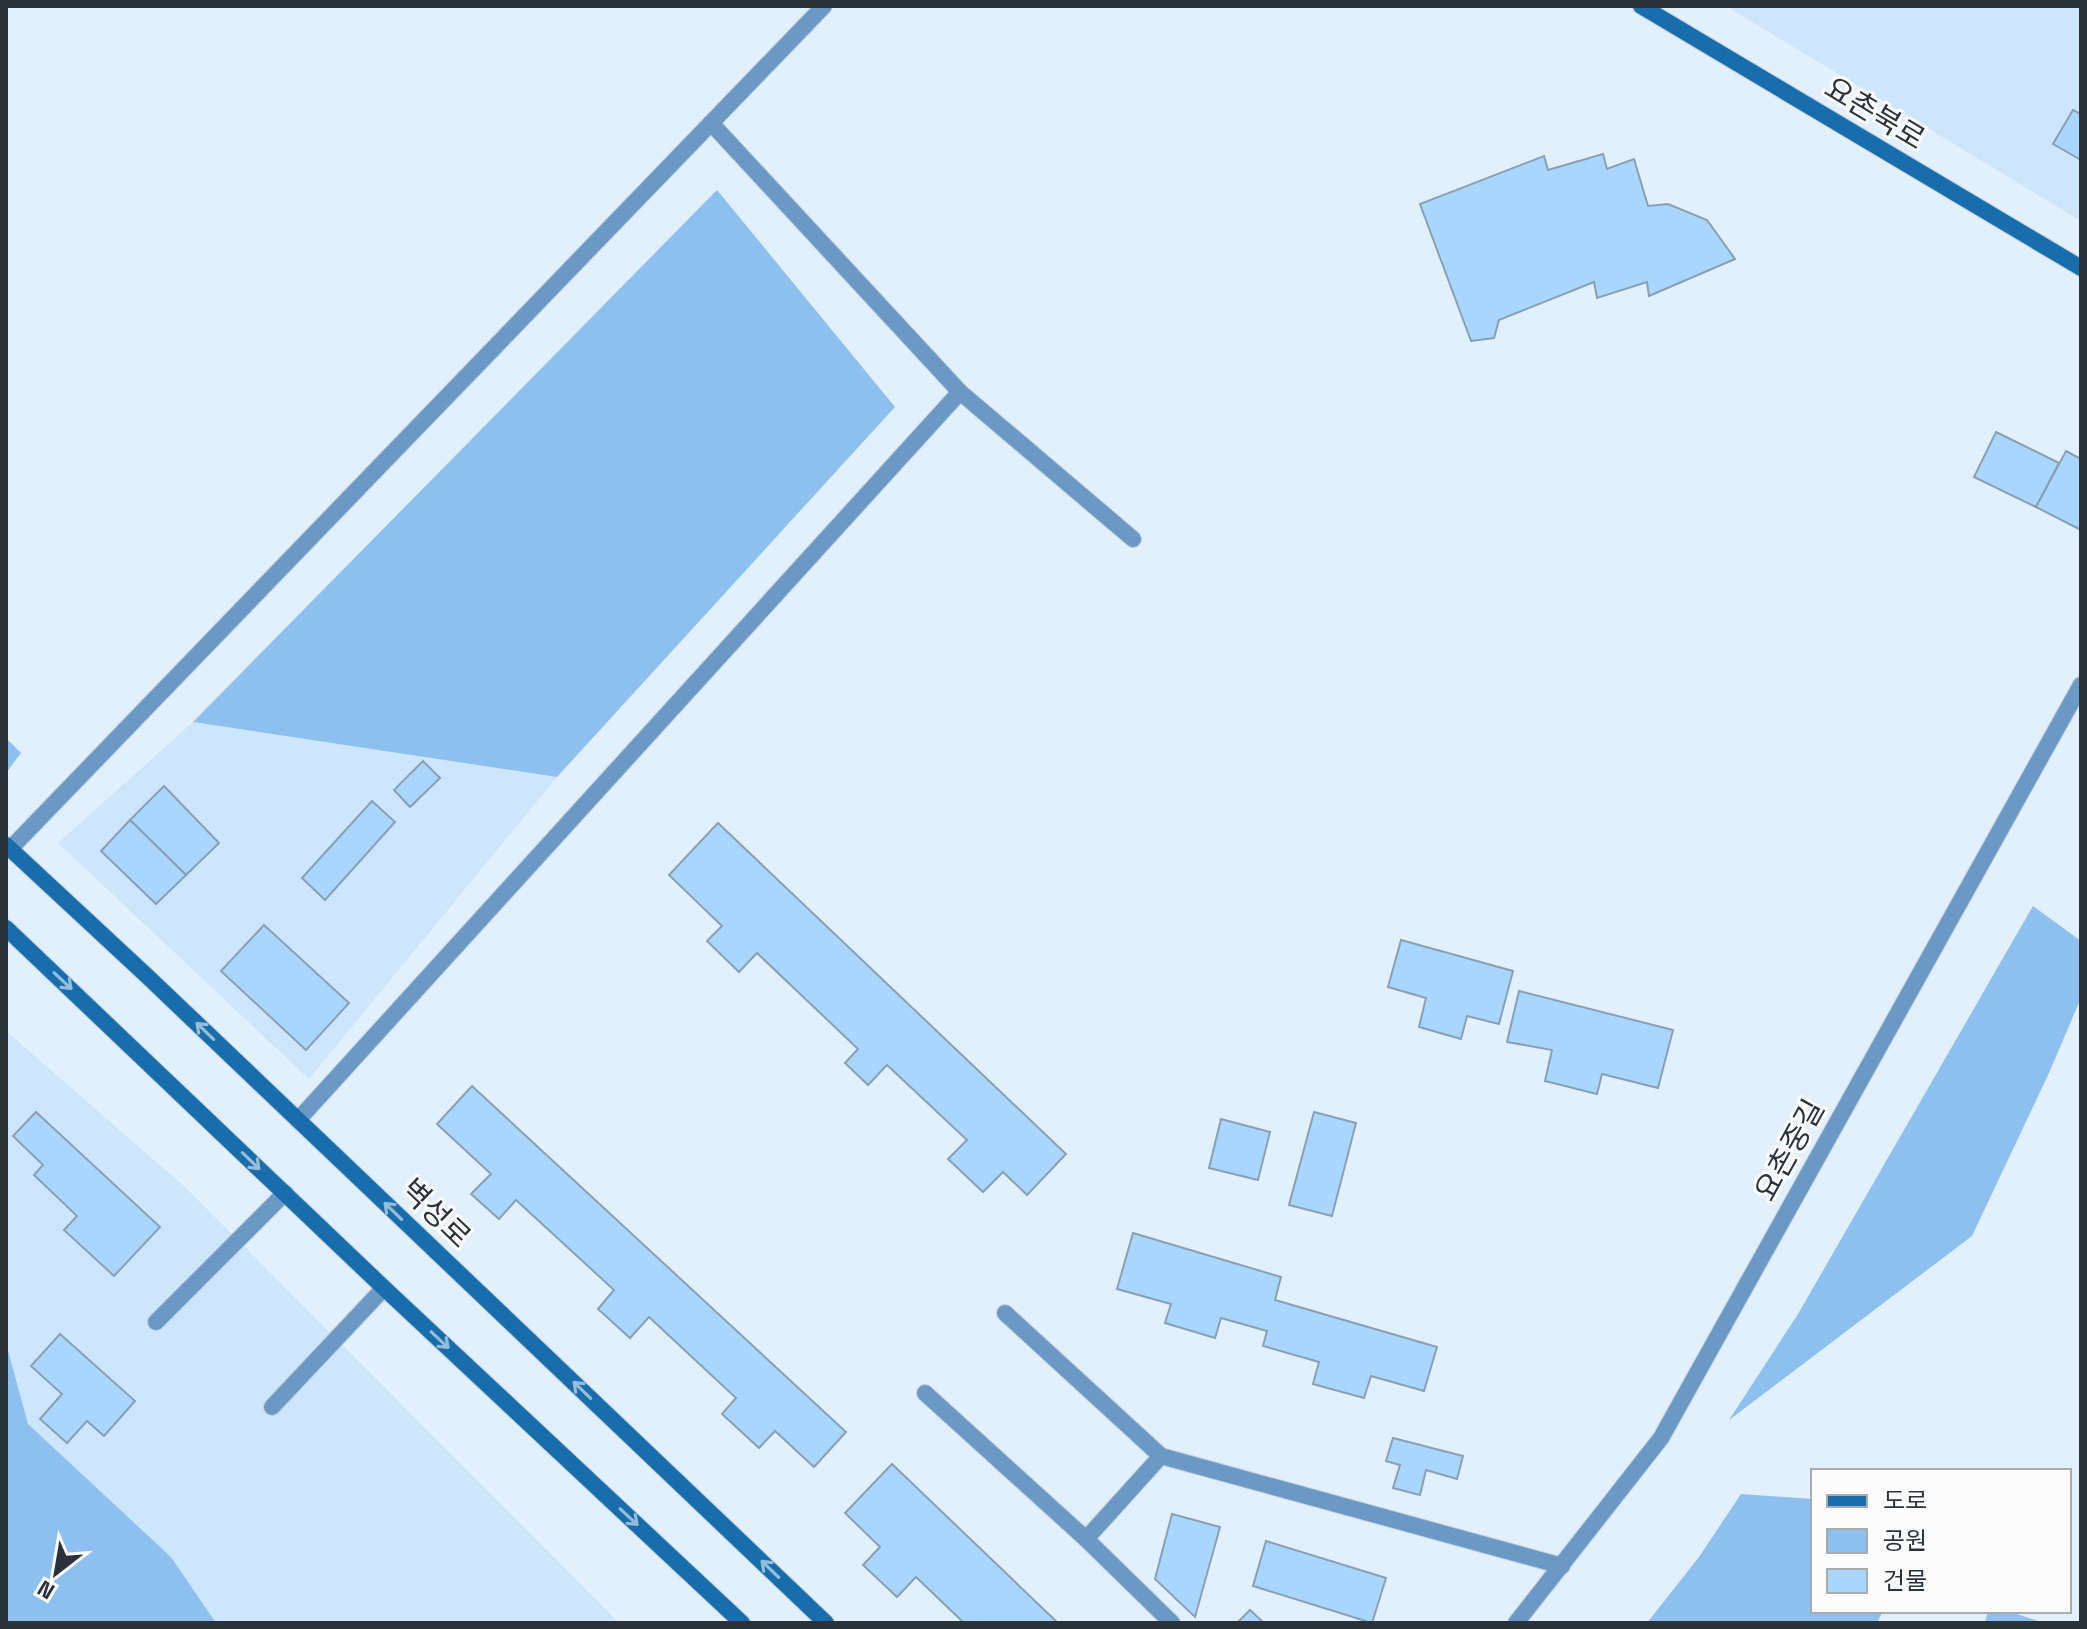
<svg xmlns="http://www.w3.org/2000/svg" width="2087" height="1629" font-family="'Space Grotesk','Noto Sans KR',sans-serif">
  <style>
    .built { fill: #cde6fc }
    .green { fill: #8dc0ef }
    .building { fill: #a9d6fe; stroke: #89a0b4; stroke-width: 2 }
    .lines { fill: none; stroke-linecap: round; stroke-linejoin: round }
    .lane-casing { stroke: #c1cedb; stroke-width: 18 }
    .street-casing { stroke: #c1cedb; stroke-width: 18 }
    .secondary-casing { stroke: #c1cedb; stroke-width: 18 }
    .lane { stroke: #6999c4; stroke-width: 16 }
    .street { stroke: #6999c4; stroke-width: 16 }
    .secondary { stroke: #186eac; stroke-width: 16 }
    .oneway { stroke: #95bcd8 }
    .labels { text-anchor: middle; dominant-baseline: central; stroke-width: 6; stroke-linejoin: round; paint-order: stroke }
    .street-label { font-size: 30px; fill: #2a333c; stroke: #fcfcfc }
  </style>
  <rect width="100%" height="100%" fill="#e2f0fe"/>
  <g class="built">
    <path d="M 1726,6 L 2081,6 L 2081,221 Z"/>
    <path d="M 193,722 L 557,777 L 309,1079 L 58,843 Z"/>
    <path d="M 6,1031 L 185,1187 L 618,1622 L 216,1623 L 171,1557 L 28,1424 L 6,1343 Z"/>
  </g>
  <g class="green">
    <path d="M 717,190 L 895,407 L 557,777 L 193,722 Z"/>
    <path d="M 6,738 L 21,753 L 6,773 Z"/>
    <path d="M 2033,906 L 2081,941 L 2081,998 L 2049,1073 L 1972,1236 L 1729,1420 L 1798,1314 Z"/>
    <path d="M 6,1343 L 28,1424 L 171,1557 L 216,1623 L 6,1623 Z"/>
    <path d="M 1741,1494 L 1813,1499 L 1813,1611 L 1883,1611 L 1877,1623 L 1647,1623 L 1699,1557 Z"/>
    <path d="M 1988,1611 L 2008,1611 L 2044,1623 L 1985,1623 Z"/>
  </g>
  <g class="building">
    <path d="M 2073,110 L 2081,114 L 2081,160 L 2053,144 Z"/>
    <path d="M 1603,154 L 1607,169 L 1634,159 L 1648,206 L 1668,204 L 1707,220 L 1735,259 L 1649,296 L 1647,282 L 1597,298 L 1594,282 L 1499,320 L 1494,338 L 1471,341 L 1420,204 L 1544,156 L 1548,170 Z"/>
    <path d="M 1996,432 L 2059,463 L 2036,507 L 1974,477 Z"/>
    <path d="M 2066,451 L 2081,459 L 2081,530 L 2036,507 Z"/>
    <path d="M 423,761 L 440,778 L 410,807 L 394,790 Z"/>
    <path d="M 164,786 L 219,843 L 186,875 L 130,820 Z"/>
    <path d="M 372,801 L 395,822 L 325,900 L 302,878 Z"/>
    <path d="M 130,820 L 186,875 L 156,904 L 101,851 Z"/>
    <path d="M 718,823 L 1066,1154 L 1027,1195 L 1003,1172 L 983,1192 L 948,1159 L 967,1140 L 887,1065 L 868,1085 L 845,1063 L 858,1049 L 757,953 L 739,972 L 707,941 L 722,926 L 669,875 Z"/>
    <path d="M 264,925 L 349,1003 L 306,1050 L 221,971 Z"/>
    <path d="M 1401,940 L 1513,971 L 1499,1024 L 1467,1016 L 1461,1039 L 1419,1027 L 1426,998 L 1388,987 Z"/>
    <path d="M 1519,991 L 1673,1030 L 1658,1088 L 1602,1074 L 1597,1094 L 1545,1081 L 1552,1050 L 1507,1042 Z"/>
    <path d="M 472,1086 L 846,1432 L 814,1467 L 775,1431 L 759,1448 L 722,1414 L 736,1398 L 649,1317 L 630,1338 L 598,1309 L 614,1290 L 516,1200 L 499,1219 L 471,1194 L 491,1174 L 437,1124 Z"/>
    <path d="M 36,1112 L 160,1227 L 114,1276 L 64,1230 L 77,1216 L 34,1175 L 43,1165 L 13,1136 Z"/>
    <path d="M 1314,1112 L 1356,1123 L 1332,1216 L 1289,1205 Z"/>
    <path d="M 1221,1119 L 1270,1132 L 1258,1180 L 1209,1168 Z"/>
    <path d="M 1133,1233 L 1281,1277 L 1275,1300 L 1437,1347 L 1424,1391 L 1371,1376 L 1364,1398 L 1313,1384 L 1319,1362 L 1263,1346 L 1267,1331 L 1221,1318 L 1215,1338 L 1165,1323 L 1171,1304 L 1117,1289 Z"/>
    <path d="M 60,1334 L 135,1401 L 104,1436 L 87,1421 L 67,1443 L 40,1419 L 62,1394 L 31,1366 Z"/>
    <path d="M 1393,1438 L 1463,1456 L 1457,1479 L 1426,1470 L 1420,1495 L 1393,1488 L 1400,1465 L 1386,1461 Z"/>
    <path d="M 892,1464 L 1058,1623 L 964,1623 L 916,1577 L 897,1597 L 863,1565 L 880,1547 L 845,1513 Z"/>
    <path d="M 1172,1514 L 1220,1527 L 1195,1617 L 1155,1579 Z"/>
    <path d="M 1266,1541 L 1386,1578 L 1372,1623 L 1253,1586 Z"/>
    <path d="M 1250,1610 L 1264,1623 L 1237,1623 Z"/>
  </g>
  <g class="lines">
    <defs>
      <g id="lane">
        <path d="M 298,1120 L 960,392"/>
        <path d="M 1005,1313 L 1161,1456 L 1562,1566"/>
        <path d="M 156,1322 L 285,1193"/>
        <path d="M 925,1393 L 1086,1539"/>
        <path d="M 272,1407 L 384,1288"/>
        <path d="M 1161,1456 L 1086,1539 L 1172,1623"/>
      </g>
      <g id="street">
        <path d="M 711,123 L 960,392 L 1133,539"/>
        <path d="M 10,849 L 824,6"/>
        <path d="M 1516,1623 L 1661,1438 L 2081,685"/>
      </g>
      <g id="secondary">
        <path d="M 1641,6 L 2081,268"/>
        <path d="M 6,845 L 147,976 L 826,1623"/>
        <path d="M 6,928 L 384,1288 L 742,1623"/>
      </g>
    </defs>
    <use href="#lane" class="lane-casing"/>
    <use href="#street" class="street-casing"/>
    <use href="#secondary" class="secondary-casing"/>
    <use href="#lane" class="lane"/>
    <use href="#street" class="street"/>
    <use href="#secondary" class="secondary"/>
  </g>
  <defs><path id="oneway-shaft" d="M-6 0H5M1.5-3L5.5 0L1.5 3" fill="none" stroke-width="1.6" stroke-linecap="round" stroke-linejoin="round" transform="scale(2)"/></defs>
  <g class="oneway">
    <use href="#oneway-shaft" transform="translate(63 981) rotate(43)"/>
    <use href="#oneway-shaft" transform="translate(205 1031) rotate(-136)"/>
    <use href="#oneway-shaft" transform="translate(251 1161) rotate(44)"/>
    <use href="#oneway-shaft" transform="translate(393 1211) rotate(-136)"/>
    <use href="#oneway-shaft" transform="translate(440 1340) rotate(43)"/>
    <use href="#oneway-shaft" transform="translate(582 1390) rotate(-136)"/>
    <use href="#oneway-shaft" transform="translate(629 1517) rotate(43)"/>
    <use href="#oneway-shaft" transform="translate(770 1569) rotate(-136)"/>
  </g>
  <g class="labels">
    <g class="street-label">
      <text transform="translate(1875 113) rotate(31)">요촌북로</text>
      <text transform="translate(1789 1150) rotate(-61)">요촌중길</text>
      <text transform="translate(436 1213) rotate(44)">벽성로</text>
    </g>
  </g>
  <rect width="2087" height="1629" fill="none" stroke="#2a333c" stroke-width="16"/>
  <rect x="1811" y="1469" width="260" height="144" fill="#fcfcfc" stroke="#a8acaf" stroke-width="2"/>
  <rect x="1827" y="1495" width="40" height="12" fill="#186eac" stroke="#a8acaf" stroke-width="2"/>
  <text x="1883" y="1509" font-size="24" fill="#2a333c">도로</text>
  <rect x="1827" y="1529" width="40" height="24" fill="#8dc0ef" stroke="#a8acaf" stroke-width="2"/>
  <text x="1883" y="1549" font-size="24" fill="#2a333c">공원</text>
  <rect x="1827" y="1569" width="40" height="24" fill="#a9d6fe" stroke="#a8acaf" stroke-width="2"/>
  <text x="1883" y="1589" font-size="24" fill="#2a333c">건물</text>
  <g transform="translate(56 1573) rotate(211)" stroke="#fcfcfc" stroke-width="6" paint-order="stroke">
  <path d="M0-6L14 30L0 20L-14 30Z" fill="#2a333c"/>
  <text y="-12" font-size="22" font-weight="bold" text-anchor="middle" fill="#2a333c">N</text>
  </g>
</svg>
